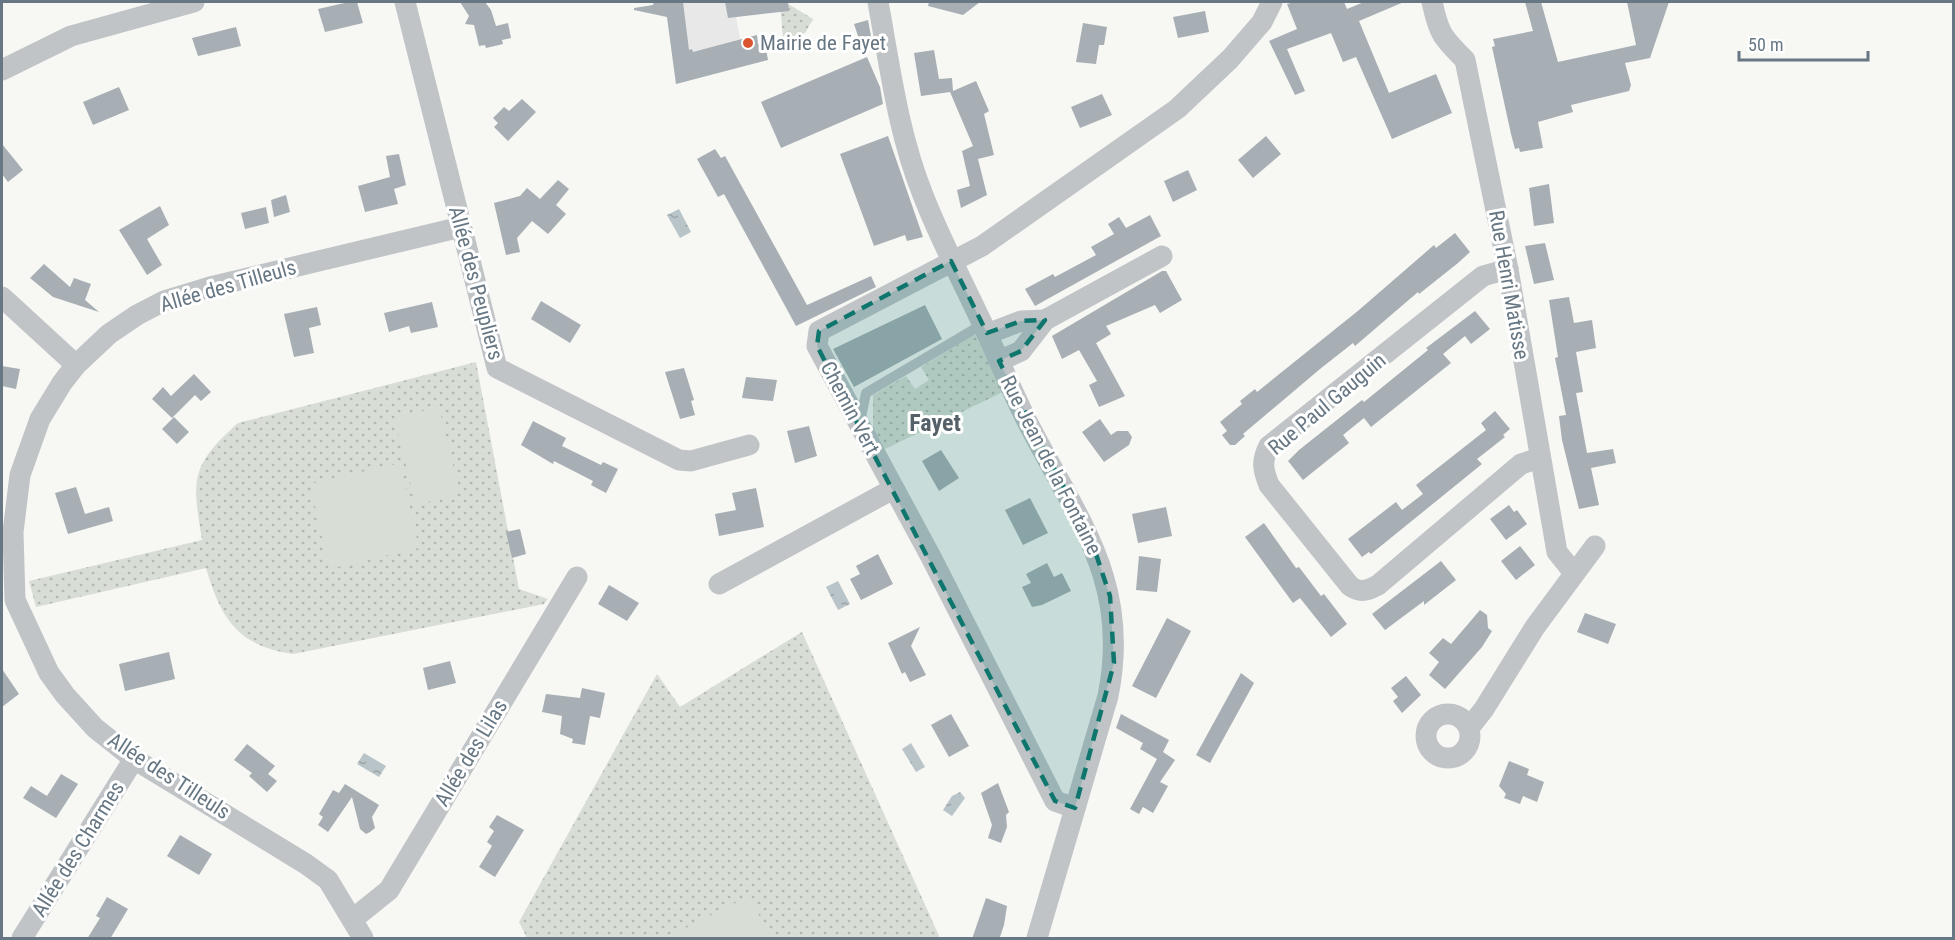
<svg xmlns="http://www.w3.org/2000/svg" width="1955" height="940" font-family="'Roboto Condensed',sans-serif">
  <style>
    .built { fill: #e7e8e7 }
    .grass { fill: url(#grass-dots) }
    .garden { fill: #d8ddd5 }
    .water { fill: url(#water-ripples) }
    .building { fill: #a7afb4 }
    .lines { fill: none; stroke-linecap: round; stroke-linejoin: round }
    .lane { stroke: #c0c4c7; stroke-width: 10 }
    .street { stroke: #c0c4c7; stroke-width: 21 }
    .marked { fill: #0f766e; fill-opacity: 0.2; stroke: #0f766e; stroke-width: 4.5; stroke-dasharray: 12 8; stroke-linejoin: round }
    .poi-dot { fill: #da5530; stroke: #fff; stroke-width: 2 }
    .labels { text-anchor: middle; dominant-baseline: central; stroke-width: 6; stroke-linejoin: round; paint-order: stroke }
    .poi-label { font-size: 21px; fill: #677783; stroke: #fff; text-anchor: start }
    .street-label { font-size: 21px; fill: #677783; stroke: #fff }
    .quarter-label { font-size: 24px; font-weight: bold; fill: #556069; stroke: #fff }
  </style>
  <defs>
    <pattern id="grass-dots" width="8" height="8" patternUnits="userSpaceOnUse" patternTransform="scale(1.5)"><rect width="8" height="8" fill="#d8ddd5"/><path d="M2 2h.1M6 6h.1" fill="none" stroke="#b3b8b2" stroke-width="1.8" stroke-linecap="round"/></pattern>
    <pattern id="water-ripples" width="26" height="14" patternUnits="userSpaceOnUse" patternTransform="scale(1.5)"><rect width="26" height="14" fill="#b9c4c8"/><path d="M2 4q2-2 4 0t4 0M15 11q2-2 4 0t4 0" fill="none" stroke="#9aa4a8"/></pattern>
  </defs>
  <rect width="100%" height="100%" fill="#f7f7f4"/>
  <path class="built" d="M 681,2 L 727,2 L 736,17 L 745,65 L 676,84 L 665,4 Z"/>
  <g class="grass">
    <path d="M 780,2 L 785,2 L 813,19 L 805,33 L 783,39 Z"/>
    <path d="M 975,334 L 1003,392 L 883,450 L 873,434 L 873,395 L 906,376 L 915,389 L 929,380 L 921,367 Z"/>
    <path d="M 476,362 L 519,589 L 548,599 L 544,604 L 293,654 C 238,646 221,619 206,568 L 36,607 L 29,581 L 202,540 C 192,479 190,466 238,423 Z"/>
    <path d="M 802,632 L 940,938 L 527,938 L 519,922 L 657,674 L 680,707 Z"/>
  </g>
  <g class="garden">
    <path d="M 439,407 L 460,493 L 416,505 L 394,418 Z"/>
    <path d="M 400,463 L 419,548 L 329,569 L 310,484 Z"/>
    <path d="M 749,896 L 771,938 L 666,938 Z"/>
  </g>
  <g class="water">
    <path d="M 679,209 L 691,232 L 680,238 L 667,215 Z"/>
    <path d="M 838,581 L 850,604 L 838,610 L 826,587 Z"/>
    <path d="M 911,743 L 925,767 L 916,772 L 902,749 Z"/>
    <path d="M 364,753 L 386,766 L 379,777 L 357,764 Z"/>
    <path d="M 960,792 L 965,798 L 952,816 L 943,810 L 952,796 Z"/>
  </g>
  <g class="building">
    <path d="M 349,2 L 357,2 L 363,23 L 325,32 L 318,9 Z"/>
    <path d="M 460,2 L 485,2 L 491,10 L 496,26 L 508,23 L 511,38 L 502,40 L 503,44 L 486,48 L 485,45 L 479,46 L 474,25 L 465,24 L 469,16 Z"/>
    <path d="M 654,2 L 683,2 L 689,50 L 692,49 L 693,52 L 757,35 L 758,44 L 765,43 L 768,60 L 676,84 L 667,17 L 634,10 L 634,8 L 653,5 Z"/>
    <path d="M 725,2 L 788,2 L 789,11 L 728,18 Z"/>
    <path d="M 929,2 L 980,2 L 963,15 L 928,6 Z"/>
    <path d="M 1295,2 L 1344,2 L 1347,9 L 1364,2 L 1404,2 L 1359,21 L 1389,93 L 1436,74 L 1452,113 L 1392,139 L 1356,57 L 1343,62 L 1331,33 L 1287,49 L 1305,91 L 1295,95 L 1269,41 L 1297,29 L 1287,4 Z"/>
    <path d="M 1525,2 L 1541,2 L 1558,62 L 1636,45 L 1627,2 L 1669,2 L 1650,58 L 1625,63 L 1631,85 L 1629,91 L 1571,105 L 1573,112 L 1538,122 L 1543,148 L 1520,152 L 1519,148 L 1515,149 L 1511,134 L 1492,47 L 1495,46 L 1493,39 L 1533,31 Z"/>
    <path d="M 1205,11 L 1209,32 L 1178,38 L 1173,17 Z"/>
    <path d="M 868,20 L 872,42 L 861,45 L 854,24 Z"/>
    <path d="M 1083,23 L 1107,27 L 1104,45 L 1099,45 L 1096,64 L 1076,62 Z"/>
    <path d="M 236,27 L 241,46 L 198,56 L 192,38 Z"/>
    <path d="M 934,50 L 939,79 L 952,78 L 953,91 L 976,81 L 989,111 L 984,114 L 994,155 L 978,159 L 987,195 L 961,208 L 957,190 L 970,186 L 962,151 L 973,146 L 950,92 L 921,96 L 914,53 Z"/>
    <path d="M 867,57 L 880,87 L 883,104 L 781,148 L 761,102 Z"/>
    <path d="M 119,87 L 129,110 L 93,125 L 83,102 Z"/>
    <path d="M 1102,94 L 1112,115 L 1080,128 L 1071,107 Z"/>
    <path d="M 522,99 L 536,112 L 508,141 L 494,127 L 498,123 L 493,118 L 504,107 L 509,111 Z"/>
    <path d="M 888,136 L 923,237 L 907,241 L 905,235 L 874,246 L 840,154 Z"/>
    <path d="M 1266,136 L 1281,154 L 1253,178 L 1238,160 Z"/>
    <path d="M 2,144 L 23,170 L 8,182 L 2,174 Z"/>
    <path d="M 715,149 L 721,158 L 725,156 L 807,305 L 871,276 L 876,287 L 796,326 L 724,194 L 718,197 L 697,159 Z"/>
    <path d="M 399,154 L 406,185 L 394,189 L 398,204 L 365,212 L 358,186 L 390,177 L 386,156 Z"/>
    <path d="M 1188,170 L 1197,190 L 1173,202 L 1164,181 Z"/>
    <path d="M 558,180 L 569,189 L 556,205 L 566,214 L 548,234 L 532,221 L 517,238 L 520,252 L 506,255 L 494,203 L 520,196 L 527,188 L 540,199 Z"/>
    <path d="M 1549,184 L 1554,223 L 1534,226 L 1529,188 Z"/>
    <path d="M 286,195 L 290,212 L 274,217 L 271,200 Z"/>
    <path d="M 160,206 L 169,225 L 147,239 L 162,265 L 147,275 L 119,230 Z"/>
    <path d="M 266,207 L 269,223 L 245,229 L 241,213 Z"/>
    <path d="M 1150,215 L 1161,236 L 1035,306 L 1025,289 L 1053,274 L 1055,277 L 1096,255 L 1091,247 L 1114,234 L 1108,224 L 1119,217 L 1126,228 Z"/>
    <path d="M 1455,233 L 1470,252 L 1458,263 L 1419,294 L 1418,292 L 1355,346 L 1353,343 L 1320,369 L 1243,434 L 1245,436 L 1235,445 L 1230,445 L 1222,435 L 1227,431 L 1220,422 L 1242,404 L 1240,401 L 1255,389 L 1257,392 L 1359,310 L 1434,245 L 1436,248 Z"/>
    <path d="M 1545,243 L 1554,280 L 1534,284 L 1525,246 Z"/>
    <path d="M 44,264 L 70,287 L 74,278 L 91,284 L 85,300 L 99,312 L 53,297 L 30,278 Z"/>
    <path d="M 1162,271 L 1166,271 L 1182,300 L 1160,313 L 1155,305 L 1106,326 L 1111,334 L 1096,343 L 1125,396 L 1099,407 L 1089,385 L 1097,381 L 1079,350 L 1062,359 L 1052,336 Z"/>
    <path d="M 1569,297 L 1574,323 L 1592,320 L 1596,348 L 1576,352 L 1583,392 L 1576,393 L 1587,453 L 1613,449 L 1616,463 L 1591,468 L 1599,505 L 1579,509 L 1562,440 L 1559,416 L 1566,415 L 1555,358 L 1558,357 L 1549,300 Z"/>
    <path d="M 541,301 L 581,325 L 570,343 L 531,319 Z"/>
    <path d="M 432,302 L 438,327 L 411,333 L 409,326 L 389,332 L 384,313 Z"/>
    <path d="M 925,305 L 942,339 L 854,387 L 833,349 Z"/>
    <path d="M 317,307 L 321,325 L 309,328 L 314,353 L 294,357 L 284,314 Z"/>
    <path d="M 1475,311 L 1490,329 L 1471,344 L 1465,336 L 1443,354 L 1451,363 L 1371,427 L 1364,418 L 1343,435 L 1349,443 L 1303,480 L 1288,461 L 1299,450 L 1362,400 L 1364,402 L 1428,350 L 1426,348 Z"/>
    <path d="M 2,366 L 20,369 L 16,389 L 2,386 Z"/>
    <path d="M 684,368 L 694,400 L 691,401 L 695,415 L 680,419 L 665,372 Z"/>
    <path d="M 194,374 L 211,392 L 201,401 L 195,395 L 172,418 L 152,399 L 163,387 L 171,396 Z"/>
    <path d="M 746,377 L 777,380 L 773,401 L 742,398 Z"/>
    <path d="M 1495,411 L 1510,429 L 1503,435 L 1505,437 L 1477,459 L 1482,464 L 1371,554 L 1369,552 L 1362,557 L 1348,539 L 1396,502 L 1402,510 L 1423,494 L 1416,485 L 1486,430 L 1481,423 Z"/>
    <path d="M 174,417 L 189,432 L 177,444 L 162,429 Z"/>
    <path d="M 1100,419 L 1111,435 L 1117,431 L 1128,431 L 1132,437 L 1129,445 L 1104,462 L 1082,432 Z"/>
    <path d="M 533,421 L 566,438 L 562,446 L 601,465 L 603,462 L 618,469 L 606,493 L 591,485 L 593,481 L 554,461 L 553,464 L 521,445 Z"/>
    <path d="M 809,426 L 817,456 L 795,463 L 787,431 Z"/>
    <path d="M 941,450 L 959,478 L 939,491 L 922,461 Z"/>
    <path d="M 76,487 L 85,514 L 109,507 L 113,521 L 68,534 L 55,493 Z"/>
    <path d="M 756,488 L 764,527 L 719,536 L 715,514 L 736,510 L 732,493 Z"/>
    <path d="M 1030,498 L 1048,533 L 1023,545 L 1005,510 Z"/>
    <path d="M 1509,505 L 1514,512 L 1517,510 L 1527,524 L 1506,540 L 1490,519 Z"/>
    <path d="M 1166,507 L 1172,536 L 1138,543 L 1132,514 Z"/>
    <path d="M 1264,523 L 1296,568 L 1299,567 L 1321,596 L 1324,594 L 1347,624 L 1331,637 L 1300,598 L 1293,603 L 1245,537 Z"/>
    <path d="M 520,529 L 526,554 L 512,558 L 506,532 Z"/>
    <path d="M 1520,546 L 1535,565 L 1516,580 L 1501,561 Z"/>
    <path d="M 878,554 L 893,584 L 861,600 L 850,579 L 860,574 L 856,566 Z"/>
    <path d="M 1139,556 L 1161,559 L 1157,592 L 1136,590 Z"/>
    <path d="M 1441,561 L 1456,580 L 1424,605 L 1424,601 L 1385,630 L 1372,614 Z"/>
    <path d="M 1047,563 L 1054,577 L 1062,573 L 1071,591 L 1042,605 L 1032,607 L 1022,587 L 1031,583 L 1026,574 Z"/>
    <path d="M 609,585 L 639,603 L 627,621 L 598,604 Z"/>
    <path d="M 1480,610 L 1487,615 L 1488,628 L 1492,631 L 1482,647 L 1445,689 L 1429,675 L 1439,662 L 1429,653 L 1443,638 L 1451,644 Z"/>
    <path d="M 1585,613 L 1616,624 L 1608,644 L 1577,632 Z"/>
    <path d="M 1167,618 L 1191,631 L 1156,698 L 1132,686 Z"/>
    <path d="M 920,627 L 911,646 L 926,675 L 910,682 L 905,672 L 902,674 L 888,643 Z"/>
    <path d="M 169,652 L 175,679 L 125,691 L 119,664 Z"/>
    <path d="M 450,661 L 456,683 L 428,690 L 423,668 Z"/>
    <path d="M 2,669 L 19,694 L 2,707 Z"/>
    <path d="M 1241,673 L 1254,683 L 1210,763 L 1196,755 Z"/>
    <path d="M 1406,676 L 1421,695 L 1402,713 L 1393,701 L 1398,697 L 1391,688 Z"/>
    <path d="M 582,688 L 605,693 L 600,718 L 590,716 L 585,745 L 572,743 L 573,739 L 560,734 L 562,716 L 542,712 L 546,694 L 580,698 Z"/>
    <path d="M 951,714 L 969,746 L 949,757 L 931,725 Z"/>
    <path d="M 1121,714 L 1169,740 L 1163,752 L 1175,760 L 1160,782 L 1168,786 L 1153,813 L 1143,807 L 1139,814 L 1130,809 L 1157,759 L 1140,749 L 1143,743 L 1116,728 Z"/>
    <path d="M 247,744 L 275,766 L 268,774 L 277,781 L 267,792 L 249,776 L 252,773 L 234,760 Z"/>
    <path d="M 1509,761 L 1529,769 L 1527,775 L 1544,782 L 1537,802 L 1523,796 L 1520,804 L 1504,798 L 1506,794 L 1499,786 Z"/>
    <path d="M 61,774 L 78,784 L 56,818 L 23,798 L 31,786 L 47,796 Z"/>
    <path d="M 998,783 L 1009,812 L 1006,815 L 1007,827 L 1001,843 L 988,838 L 992,825 L 981,793 Z"/>
    <path d="M 345,784 L 379,805 L 372,817 L 375,828 L 370,832 L 366,834 L 360,829 L 352,797 L 328,832 L 318,825 L 323,817 L 319,814 L 333,790 L 339,793 Z"/>
    <path d="M 497,815 L 524,830 L 495,877 L 479,867 L 492,846 L 487,842 L 494,831 L 489,827 Z"/>
    <path d="M 180,835 L 212,854 L 199,875 L 167,856 Z"/>
    <path d="M 107,897 L 128,909 L 110,939 L 87,939 L 100,918 L 96,916 Z"/>
    <path d="M 986,898 L 1007,906 L 1004,925 L 1000,937 L 996,939 L 972,939 Z"/>
  </g>
  <g class="lines">
    <path class="lane" d="M 860,422 L 866,393 L 983,324"/>
    <g class="street">
      <path d="M 405,2 L 497,368 L 679,460 L 691,461 L 749,445"/>
      <path d="M 878,2 C 890,67 898,133 923,195 C 940,239 962,280 982,323 C 998,357 1012,392 1029,425 C 1078,520 1131,583 1108,696 L 1037,938"/>
      <path d="M 1432,2 C 1439,34 1442,37 1465,60 L 1508,269 L 1557,552 L 1574,573"/>
      <path d="M 2,70 L 71,36 L 194,2"/>
      <path d="M 1508,269 L 1483,276 L 1269,446 C 1261,461 1263,470 1269,485 L 1350,586 C 1360,593 1367,591 1378,585 L 1521,464 L 1540,458"/>
      <path d="M 2,297 L 76,365"/>
      <path d="M 1045,320 L 1162,256"/>
      <path d="M 987,334 L 1021,321 L 1045,320 L 1021,351 L 999,361"/>
      <path d="M 719,584 L 893,489"/>
      <circle cx="1448" cy="736" r="22"/>
      <path d="M 1469,728 L 1484,709 L 1535,627 L 1595,546"/>
      <path d="M 1075,808 L 1055,801 L 931,557 L 817,346 L 819,331 L 982,246 L 1177,109 L 1230,59 L 1262,22 L 1272,2"/>
      <path d="M 353,919 L 389,890 L 577,577"/>
      <path d="M 22,938 L 134,759"/>
      <path d="M 363,938 L 328,880 L 306,864 L 134,759 L 95,728 L 65,695 L 49,673 L 15,600 L 13,532 L 20,475 L 40,419 L 62,383 L 76,365 L 109,334 L 137,315 L 164,301 L 210,287 L 461,227"/>
    </g>
  </g>
  <path class="marked" d="M 951,261 L 987,333 L 1021,321 L 1045,320 L 1021,351 L 999,361 L 1092,542 L 1110,596 L 1114,663 L 1075,808 L 1055,801 L 817,346 L 819,331 Z"/>
  <circle class="poi-dot" cx="748" cy="43" r="6"/>
  <g class="labels">
    <g class="poi-label">
      <text x="760" y="43">Mairie de Fayet</text>
    </g>
    <g class="street-label">
      <text transform="translate(476 283) rotate(75)">Allée des Peupliers</text>
      <text transform="translate(1509 285) rotate(80)">Rue Henri Matisse</text>
      <text transform="translate(228 286) rotate(-16)">Allée des Tilleuls</text>
      <text transform="translate(1327 404) rotate(-40)">Rue Paul Gauguin</text>
      <text transform="translate(850 408) rotate(62)">Chemin Vert</text>
      <text transform="translate(1051 465) rotate(63)">Rue Jean de la Fontaine</text>
      <text transform="translate(471 753) rotate(-59)">Allée des Lilas</text>
      <text transform="translate(169 776) rotate(33)">Allée des Tilleuls</text>
      <text transform="translate(78 849) rotate(-58)">Allée des Charmes</text>
    </g>
    <g class="quarter-label">
      <text x="935" y="423">Fayet</text>
    </g>
  </g>
  <rect width="1955" height="940" fill="none" stroke="#677783" stroke-width="6"/>
  <path d="M1739 51v9h129v-9" fill="none" stroke="#677783" stroke-width="3"/>
  <text x="1748" y="51" font-size="18" fill="#677783" stroke="#ffffff" stroke-width="4.5" paint-order="stroke">50 m</text>
</svg>
